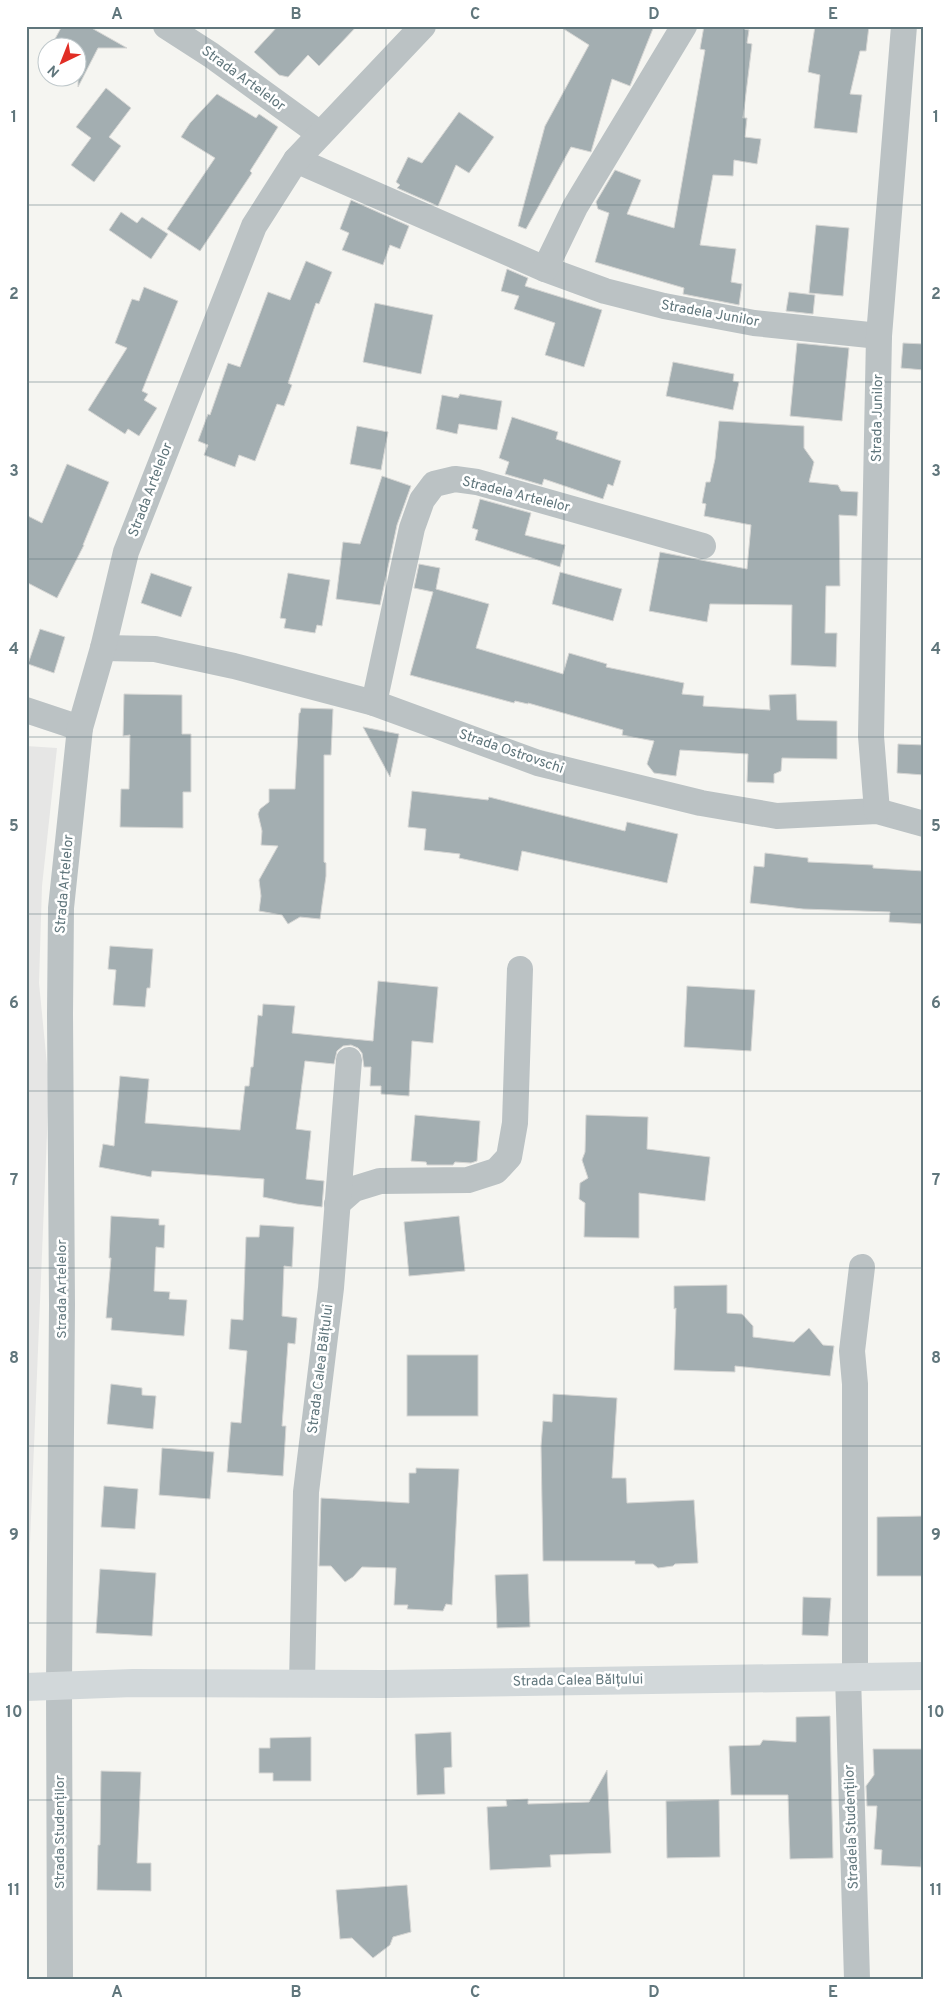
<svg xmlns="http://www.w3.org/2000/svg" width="950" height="2005" font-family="Overpass,sans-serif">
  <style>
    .built { fill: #e6e6e5 }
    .building { fill: #a3aeb1; stroke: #d6d6d4 }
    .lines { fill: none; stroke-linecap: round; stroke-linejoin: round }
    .minor { stroke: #bbc2c4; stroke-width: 26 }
    .secondary { stroke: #d2d8da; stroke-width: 28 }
    .grid { fill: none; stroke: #60767c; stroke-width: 1; stroke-opacity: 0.55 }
    .labels { text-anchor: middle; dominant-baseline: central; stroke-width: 5; stroke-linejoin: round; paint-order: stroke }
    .street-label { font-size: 14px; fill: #60767c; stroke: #fff }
    .neatline { fill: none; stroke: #60767c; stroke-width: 2 }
    .grid-label { font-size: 16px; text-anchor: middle; font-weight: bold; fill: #60767c }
  </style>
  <rect width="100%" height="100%" fill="#f5f5f1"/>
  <path class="built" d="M 26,746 L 57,748 L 42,886 L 39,983 L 49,1085 L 26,1639 Z"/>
  <g class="building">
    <path d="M 62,26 L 88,26 L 127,48 L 98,48 L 78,87 L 78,48 L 50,48 Z"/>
    <path d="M 278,26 L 357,26 L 319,66 L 308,55 L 288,77 L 279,75 L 254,52 Z"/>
    <path d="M 559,26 L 654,26 L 630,86 L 612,79 L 591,152 L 571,147 L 526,229 L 518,226 L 545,126 L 589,45 Z"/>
    <path d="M 704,26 L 745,26 L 744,29 L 749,30 L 747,43 L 752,44 L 743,118 L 747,118 L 745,137 L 761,139 L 757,164 L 734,160 L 733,176 L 713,175 L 700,245 L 736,249 L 731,282 L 742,284 L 739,305 L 683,294 L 684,288 L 595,262 L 609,213 L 598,209 L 596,202 L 615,170 L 641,180 L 627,214 L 674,228 L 705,50 L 700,49 Z"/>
    <path d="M 815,26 L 869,26 L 866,51 L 860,51 L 850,94 L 862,95 L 857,133 L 814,128 L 820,75 L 808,72 Z"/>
    <path d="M 106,88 L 131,108 L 109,137 L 121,146 L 94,182 L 71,165 L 91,138 L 76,127 Z"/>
    <path d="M 217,94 L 256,118 L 259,114 L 278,127 L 250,171 L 252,173 L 200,251 L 167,229 L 215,158 L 181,137 L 190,123 Z"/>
    <path d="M 459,112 L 494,137 L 469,173 L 456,165 L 438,206 L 397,188 L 400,185 L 396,182 L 408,157 L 422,163 Z"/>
    <path d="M 351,200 L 409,226 L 400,249 L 390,245 L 383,265 L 342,250 L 349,233 L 340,229 Z"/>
    <path d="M 121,212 L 137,223 L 142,217 L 168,234 L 151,259 L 109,230 Z"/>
    <path d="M 816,225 L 849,228 L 843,296 L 809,293 Z"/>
    <path d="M 306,261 L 332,272 L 319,304 L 316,303 L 288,383 L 292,385 L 284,406 L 277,404 L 255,461 L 239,455 L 235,467 L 204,455 L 208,445 L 198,441 L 208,414 L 210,415 L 228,363 L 240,367 L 268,292 L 290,300 Z"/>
    <path d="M 507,269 L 528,278 L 525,286 L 602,310 L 584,367 L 545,355 L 555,323 L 514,309 L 519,296 L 501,291 Z"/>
    <path d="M 144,287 L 178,301 L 142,391 L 148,394 L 144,400 L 157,408 L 139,436 L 128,429 L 125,434 L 88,410 L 127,348 L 115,343 L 132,299 L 139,301 Z"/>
    <path d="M 789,292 L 815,295 L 813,314 L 786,311 Z"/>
    <path d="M 375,303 L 433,315 L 421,374 L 363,362 Z"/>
    <path d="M 797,343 L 849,348 L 842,421 L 790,416 Z"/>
    <path d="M 903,343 L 924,344 L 924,370 L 901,368 Z"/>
    <path d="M 673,362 L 734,374 L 733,381 L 739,382 L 733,410 L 666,396 Z"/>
    <path d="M 460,394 L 502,401 L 497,430 L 459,424 L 457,434 L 436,429 L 442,395 L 458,398 Z"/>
    <path d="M 512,417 L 558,432 L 556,439 L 621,461 L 613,486 L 608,484 L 603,499 L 544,479 L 542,485 L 505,474 L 509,462 L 499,458 Z"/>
    <path d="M 719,421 L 804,426 L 804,448 L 814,462 L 809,482 L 838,485 L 841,491 L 858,492 L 857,516 L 839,515 L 840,586 L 826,586 L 825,633 L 837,633 L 836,667 L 791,665 L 792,605 L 710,604 L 707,622 L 649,611 L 660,552 L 747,569 L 751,525 L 704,516 L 706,504 L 702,503 L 706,482 L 710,482 L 715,459 Z"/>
    <path d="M 357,426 L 388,432 L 381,470 L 350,464 Z"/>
    <path d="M 67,464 L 109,482 L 83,545 L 84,545 L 57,598 L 26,582 L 26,515 L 42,523 Z"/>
    <path d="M 382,476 L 411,486 L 397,525 L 380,605 L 336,599 L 343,542 L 360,544 Z"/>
    <path d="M 480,499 L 531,513 L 525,535 L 565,545 L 560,567 L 475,540 L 478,530 L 472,528 Z"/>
    <path d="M 419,564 L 440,568 L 436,589 L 489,604 L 476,648 L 563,674 L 569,653 L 607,664 L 606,667 L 684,683 L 682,694 L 704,696 L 703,706 L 770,710 L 769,695 L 796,694 L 797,720 L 837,721 L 837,759 L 782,758 L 781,771 L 774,774 L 774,783 L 747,782 L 748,754 L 680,750 L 676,776 L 654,773 L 647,764 L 654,741 L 622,735 L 623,730 L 528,703 L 528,704 L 515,701 L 514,703 L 410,675 L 433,592 L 414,588 Z"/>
    <path d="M 560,572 L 622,589 L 613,621 L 552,604 Z"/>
    <path d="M 151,573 L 192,587 L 181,617 L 141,603 Z"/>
    <path d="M 288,573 L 330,580 L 322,626 L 317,625 L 315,633 L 284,628 L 286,619 L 280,618 Z"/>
    <path d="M 40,629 L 65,637 L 54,673 L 28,664 Z"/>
    <path d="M 124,694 L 182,695 L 182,734 L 191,734 L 191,792 L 183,792 L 183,828 L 120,827 L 121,789 L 129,789 L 130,735 L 123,736 Z"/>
    <path d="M 301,708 L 333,709 L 331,755 L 324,755 L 324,862 L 326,863 L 326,876 L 320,919 L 300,917 L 288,924 L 282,915 L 259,911 L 261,896 L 259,880 L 278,846 L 261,845 L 262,831 L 258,814 L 260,809 L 269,802 L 269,789 L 295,789 L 299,713 L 300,713 Z"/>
    <path d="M 363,727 L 399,734 L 390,777 Z"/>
    <path d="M 898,744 L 924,745 L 924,775 L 897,773 Z"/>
    <path d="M 412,791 L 488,800 L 489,797 L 625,831 L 627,822 L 678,834 L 667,883 L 522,851 L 518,871 L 459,858 L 460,854 L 424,850 L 426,829 L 408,827 Z"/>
    <path d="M 765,853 L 808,858 L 808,862 L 873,865 L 873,868 L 924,871 L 924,924 L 889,922 L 890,912 L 803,909 L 750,903 L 754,866 L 764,867 Z"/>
    <path d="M 110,946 L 153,949 L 150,988 L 147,988 L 145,1007 L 113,1005 L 116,970 L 108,969 Z"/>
    <path d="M 378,981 L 438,987 L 433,1043 L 412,1041 L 409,1096 L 381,1094 L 381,1086 L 370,1086 L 371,1067 L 364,1067 L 362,1053 L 358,1048 L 351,1045 L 343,1046 L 337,1051 L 334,1064 L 305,1061 L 296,1129 L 311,1131 L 306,1179 L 324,1181 L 322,1207 L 297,1204 L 263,1197 L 264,1179 L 152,1171 L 151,1177 L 99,1167 L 103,1144 L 114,1146 L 120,1076 L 149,1079 L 145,1123 L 240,1130 L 245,1086 L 249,1086 L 251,1067 L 253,1067 L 258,1015 L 262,1016 L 263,1004 L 295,1006 L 292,1033 L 373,1041 Z"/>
    <path d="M 687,986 L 755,990 L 751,1051 L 684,1047 Z"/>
    <path d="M 415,1115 L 480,1121 L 477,1161 L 471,1163 L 455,1162 L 453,1165 L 427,1165 L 426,1162 L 411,1161 Z"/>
    <path d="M 586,1115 L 648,1117 L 647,1149 L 710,1157 L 705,1201 L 639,1193 L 639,1238 L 584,1237 L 585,1203 L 579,1199 L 580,1183 L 588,1178 L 582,1160 L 585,1152 Z"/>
    <path d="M 111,1216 L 159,1219 L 159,1225 L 165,1225 L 164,1248 L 156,1247 L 154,1291 L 170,1292 L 169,1299 L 187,1300 L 184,1336 L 111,1330 L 112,1318 L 106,1318 L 111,1258 L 109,1258 Z"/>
    <path d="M 459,1216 L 465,1271 L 409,1276 L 404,1222 Z"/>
    <path d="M 260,1225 L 294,1227 L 292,1267 L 284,1266 L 282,1316 L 297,1318 L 295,1344 L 288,1343 L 282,1426 L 286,1426 L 283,1476 L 227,1472 L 231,1422 L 241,1423 L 247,1351 L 229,1349 L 231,1319 L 243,1320 L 246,1237 L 259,1237 Z"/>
    <path d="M 727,1285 L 727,1313 L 742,1314 L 753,1326 L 753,1337 L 794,1342 L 809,1328 L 823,1345 L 834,1346 L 830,1376 L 735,1366 L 735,1372 L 674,1370 L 676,1308 L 674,1309 L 674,1286 Z"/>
    <rect x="407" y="1355" width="71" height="61"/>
    <path d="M 111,1384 L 142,1388 L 142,1395 L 156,1396 L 153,1429 L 107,1424 Z"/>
    <path d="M 553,1394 L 617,1398 L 612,1478 L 626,1478 L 627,1503 L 694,1500 L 698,1563 L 675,1564 L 673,1566 L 658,1568 L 653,1564 L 635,1564 L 635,1561 L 543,1561 L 541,1446 L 543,1421 L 552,1422 Z"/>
    <path d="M 162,1448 L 214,1452 L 210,1499 L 159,1495 Z"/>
    <path d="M 416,1468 L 459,1469 L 452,1605 L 446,1604 L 443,1611 L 407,1609 L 408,1605 L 394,1605 L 396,1568 L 362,1567 L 353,1577 L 345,1582 L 331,1566 L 319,1566 L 321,1498 L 409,1503 L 409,1473 L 416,1473 Z"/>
    <path d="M 104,1486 L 138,1489 L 135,1529 L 101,1527 Z"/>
    <path d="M 924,1516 L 924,1576 L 877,1576 L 877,1517 Z"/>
    <path d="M 100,1569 L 156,1573 L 152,1636 L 96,1633 Z"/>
    <path d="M 528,1574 L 530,1627 L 497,1628 L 495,1575 Z"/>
    <path d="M 803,1597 L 831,1598 L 828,1636 L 802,1635 Z"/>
    <path d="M 830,1716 L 833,1858 L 790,1859 L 788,1795 L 731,1795 L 729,1746 L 760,1745 L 763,1740 L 796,1742 L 796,1717 Z"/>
    <path d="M 451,1732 L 452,1767 L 444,1768 L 445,1794 L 417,1795 L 415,1734 Z"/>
    <path d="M 311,1737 L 311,1781 L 273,1781 L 273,1773 L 259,1773 L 259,1748 L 270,1748 L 270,1738 Z"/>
    <path d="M 873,1749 L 924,1749 L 924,1810 L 921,1867 L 881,1865 L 882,1850 L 874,1849 L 877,1806 L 867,1806 L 866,1786 L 874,1775 Z"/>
    <path d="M 607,1770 L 611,1853 L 550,1855 L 551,1867 L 490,1870 L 487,1807 L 507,1806 L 506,1800 L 528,1799 L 528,1804 L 589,1802 Z"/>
    <path d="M 101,1771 L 141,1772 L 137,1863 L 151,1863 L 151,1891 L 97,1890 L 98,1845 L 100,1845 Z"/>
    <path d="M 719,1800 L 720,1857 L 667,1858 L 666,1801 Z"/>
    <path d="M 407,1885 L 411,1932 L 393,1937 L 390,1945 L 373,1958 L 352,1938 L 340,1939 L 336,1890 Z"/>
  </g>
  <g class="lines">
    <g class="minor">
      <path d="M 166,26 L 211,55 L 320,134"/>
      <path d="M 296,160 L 545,269 L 605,291 L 664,306 L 754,323 L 879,336"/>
      <path d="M 545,269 L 575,207 L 684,26"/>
      <path d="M 103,648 L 155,649 L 234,666 L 374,703 L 538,763 L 701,803 L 777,816 L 877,811 L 924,824"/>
      <path d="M 374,703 L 412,528 L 422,500 L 434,484 L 455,479 L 477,482 L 703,546"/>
      <path d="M 26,710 L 80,728"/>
      <path d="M 877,811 L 871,736 L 879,336 L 904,26"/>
      <path d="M 337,1204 L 354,1189 L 380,1181 L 468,1180 L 496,1171 L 509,1157 L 515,1123 L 520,969"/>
      <path d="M 848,1676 L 857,1979"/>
      <path d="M 855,1676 L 855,1384 L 852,1351 L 862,1267"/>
      <path d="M 302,1683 L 306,1492 L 331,1288 L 349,1060"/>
      <path d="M 60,1979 L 59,1686 L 62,1305 L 60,1014 L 61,908 L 80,728 L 103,648 L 126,552 L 254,226 L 296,160 L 423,26"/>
    </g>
    <path class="secondary" d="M 26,1687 L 133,1683 L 384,1684 L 924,1676"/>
  </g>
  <path class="grid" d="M 206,26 L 206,1979M 386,26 L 386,1979M 564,26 L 564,1979M 744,26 L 744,1979M 26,205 L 924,205M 26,382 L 924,382M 26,559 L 924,559M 26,737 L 924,737M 26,914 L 924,914M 26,1091 L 924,1091M 26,1268 L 924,1268M 26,1446 L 924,1446M 26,1623 L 924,1623M 26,1800 L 924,1800"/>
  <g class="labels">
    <g class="street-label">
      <text transform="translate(243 79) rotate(36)">Strada Artelelor</text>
      <text transform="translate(710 314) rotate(10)">Stradela Junilor</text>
      <text transform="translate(878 418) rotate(-89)">Strada Junilor</text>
      <text transform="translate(151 490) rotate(-69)">Strada Artelelor</text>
      <text transform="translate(516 495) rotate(14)">Stradela Artelelor</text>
      <text transform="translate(511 752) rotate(19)">Strada Ostrovschi</text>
      <text transform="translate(65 884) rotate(-85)">Strada Artelelor</text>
      <text transform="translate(62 1289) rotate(-90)">Strada Artelelor</text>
      <text transform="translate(321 1369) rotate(-83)">Strada Calea Bălțului</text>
      <text transform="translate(578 1681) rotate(-1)">Strada Calea Bălțului</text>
      <text transform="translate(852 1827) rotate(-92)">Stradela Studenților</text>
      <text transform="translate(60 1832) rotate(-90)">Strada Studenților</text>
    </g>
  </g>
  <rect width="950" height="2005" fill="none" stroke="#ffffff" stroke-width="55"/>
  <g transform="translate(62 62) rotate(223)"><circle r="24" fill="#ffffff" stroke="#bfc8cb"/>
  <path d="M0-4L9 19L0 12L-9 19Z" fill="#e12e25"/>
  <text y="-8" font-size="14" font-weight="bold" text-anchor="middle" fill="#60767c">N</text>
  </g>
  <rect x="28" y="28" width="894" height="1950" class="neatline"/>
  <g class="grid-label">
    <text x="117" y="19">A</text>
    <text x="296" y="19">B</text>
    <text x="475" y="19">C</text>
    <text x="654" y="19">D</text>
    <text x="833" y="19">E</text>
    <text x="14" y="122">1</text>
    <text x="936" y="122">1</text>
    <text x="14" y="299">2</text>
    <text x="936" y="299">2</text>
    <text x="14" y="476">3</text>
    <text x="936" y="476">3</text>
    <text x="14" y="654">4</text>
    <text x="936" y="654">4</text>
    <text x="14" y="831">5</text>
    <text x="936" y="831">5</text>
    <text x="14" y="1008">6</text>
    <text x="936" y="1008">6</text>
    <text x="14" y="1185">7</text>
    <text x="936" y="1185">7</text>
    <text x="14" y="1363">8</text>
    <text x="936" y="1363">8</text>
    <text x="14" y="1540">9</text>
    <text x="936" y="1540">9</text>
    <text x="14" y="1717">10</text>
    <text x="936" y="1717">10</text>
    <text x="14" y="1895">11</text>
    <text x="936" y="1895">11</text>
    <text x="117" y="1997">A</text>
    <text x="296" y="1997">B</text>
    <text x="475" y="1997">C</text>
    <text x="654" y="1997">D</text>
    <text x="833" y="1997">E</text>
  </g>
</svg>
